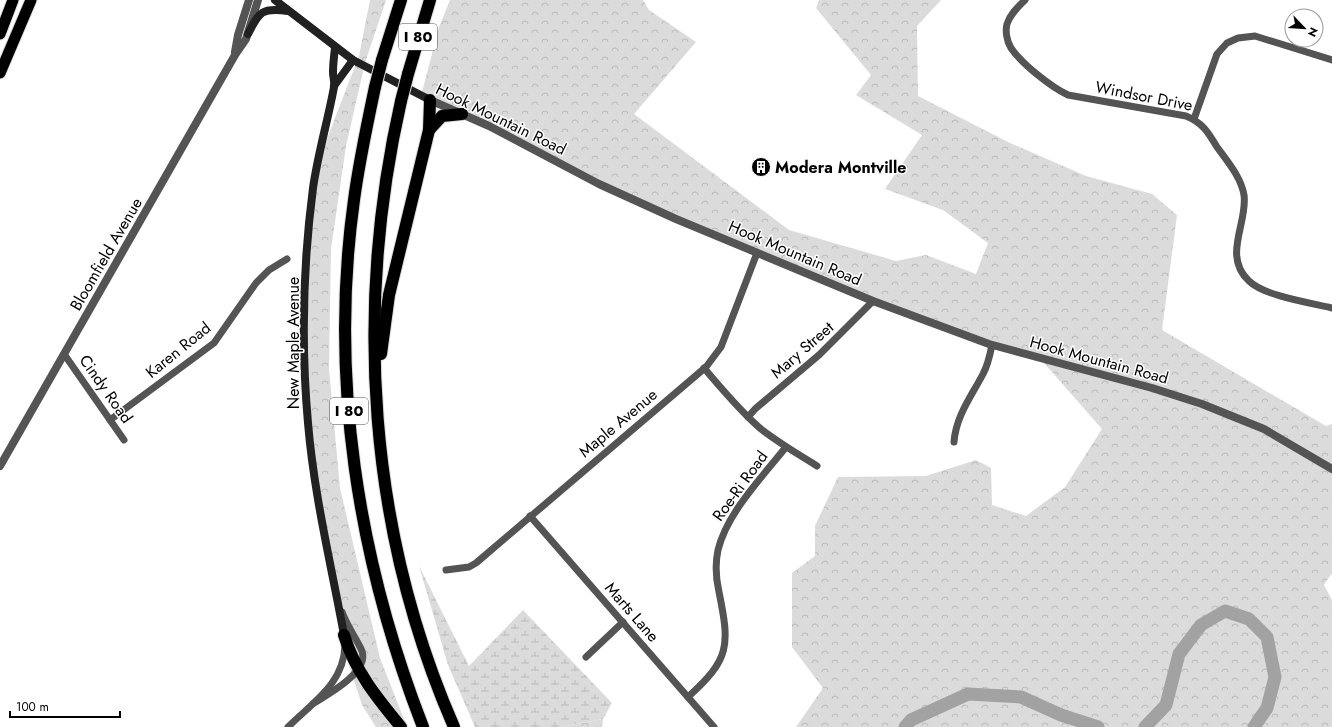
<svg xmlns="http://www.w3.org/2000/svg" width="1332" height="727" font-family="Jost,sans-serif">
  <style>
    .forest { fill: url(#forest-crowns) }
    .wetland { fill: url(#wetland-marsh) }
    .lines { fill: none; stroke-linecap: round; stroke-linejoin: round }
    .river { stroke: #a2a2a2; stroke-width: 13 }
    .trunk-casing { stroke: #dbdbdb; stroke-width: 13 }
    .motorway-casing { stroke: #dbdbdb; stroke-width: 14 }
    .minor { stroke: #545454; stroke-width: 7 }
    .tertiary { stroke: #545454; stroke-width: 8 }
    .secondary { stroke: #212121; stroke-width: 8 }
    .trunk { stroke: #000; stroke-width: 11 }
    .motorway { stroke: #000; stroke-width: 12 }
    .motorway-bridge-casing { stroke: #dbdbdb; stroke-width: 14; stroke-linecap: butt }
    .motorway-bridge { stroke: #000; stroke-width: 12 }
    .labels { text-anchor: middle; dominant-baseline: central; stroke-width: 3; stroke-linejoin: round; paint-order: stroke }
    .shield { fill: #fff; stroke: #4c4c4c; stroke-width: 1 }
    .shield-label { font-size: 15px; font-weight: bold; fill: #000 }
    .street-label { font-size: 16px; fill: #000; stroke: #fff }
    .poi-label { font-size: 16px; font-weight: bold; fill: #000; stroke: #fff; text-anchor: start }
  </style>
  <defs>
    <pattern id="forest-crowns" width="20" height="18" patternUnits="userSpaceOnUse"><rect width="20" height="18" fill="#dbdbdb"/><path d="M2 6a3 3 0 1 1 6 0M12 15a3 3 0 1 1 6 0" fill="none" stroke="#bababa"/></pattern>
    <pattern id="wetland-marsh" width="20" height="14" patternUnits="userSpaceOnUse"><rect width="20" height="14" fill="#dbdbdb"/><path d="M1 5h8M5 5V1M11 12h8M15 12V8" fill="none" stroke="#bababa"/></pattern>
  </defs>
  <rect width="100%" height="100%" fill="#fff"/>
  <g class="forest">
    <path d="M 370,0 L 386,0 L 365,63 L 346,146 L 331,249 L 329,369 L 340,488 L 380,658 L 407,727 L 376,727 L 362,705 L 342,644 L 320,523 L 303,336 L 316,167 L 359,56 Z"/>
    <path d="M 450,0 L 643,0 L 649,10 L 696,42 L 634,114 L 789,230 L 896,261 L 926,255 L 976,274 L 988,243 L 943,210 L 885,189 L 922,135 L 856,95 L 871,75 L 816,8 L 819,0 L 941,0 L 917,26 L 918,96 L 1010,143 L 1086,176 L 1152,194 L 1177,215 L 1162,330 L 1326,426 L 1332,424 L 1332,573 L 1324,585 L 1332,600 L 1332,727 L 796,727 L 823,688 L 792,647 L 792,573 L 815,556 L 815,526 L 838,477 L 926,476 L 976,460 L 991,468 L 992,505 L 1026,516 L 1065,487 L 1102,429 L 1037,355 L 930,324 L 666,217 L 421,96 L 439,27 Z"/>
    <path d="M 603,719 L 602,727 L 560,727 Z"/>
  </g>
  <path class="wetland" d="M 419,566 L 469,666 L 523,610 L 612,703 L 603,719 L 560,727 L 475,727 L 448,665 Z"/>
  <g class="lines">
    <g class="river">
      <path d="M 905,727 L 911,720 L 968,694 L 1021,697 L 1061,715 L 1098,727"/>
      <path d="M 1145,727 L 1166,705 L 1179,654 L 1201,625 L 1225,611 L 1249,619 L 1267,637 L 1275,677 L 1267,708 L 1254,727"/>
    </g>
    <defs>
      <g id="trunk">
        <path d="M 0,34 L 13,0"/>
        <path d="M 0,73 L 31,0"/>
      </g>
      <g id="motorway">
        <path d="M 382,60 L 401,0"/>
        <path d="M 408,74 L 430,0"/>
        <path d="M 375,87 C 367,125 359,162 354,200 C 329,378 358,560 423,727"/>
        <path d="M 401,101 C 354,309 368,530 454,727"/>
        <path d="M 429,130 L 442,116 L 462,114"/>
        <path d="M 381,354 L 389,295 L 429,130 L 430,100"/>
        <path d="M 344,635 C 355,671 377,698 401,727"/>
      </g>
    </defs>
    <use href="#trunk" class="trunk-casing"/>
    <use href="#motorway" class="motorway-casing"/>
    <g class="minor">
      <path d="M 1025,0 C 1018,7 1010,14 1007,24 C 1005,31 1007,42 1011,48 C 1022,64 1051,87 1068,95 L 1186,116 C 1203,123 1208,132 1217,147 C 1227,161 1241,177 1244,195 C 1248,223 1222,256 1249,281 C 1264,296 1311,303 1332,308"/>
      <path d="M 1194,119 L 1217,54 L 1227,43 L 1238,38 L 1255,36 L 1332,60"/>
      <path d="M 64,354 L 124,440"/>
      <path d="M 704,368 C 722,389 740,411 761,429 C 779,443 798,454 817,466"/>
      <path d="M 748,417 L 755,409 L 819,355 L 873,301"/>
      <path d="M 110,420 L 214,343 L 256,283 L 269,270 L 287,259"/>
      <path d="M 954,442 C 956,416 971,397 983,374 C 988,365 990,355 992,345"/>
      <path d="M 530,516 L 714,727"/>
      <path d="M 446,570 L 469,567 L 476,563 L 706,367 L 721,347 L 757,253"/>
      <path d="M 586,657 L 623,622"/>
      <path d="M 688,697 C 730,659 730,646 719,592 C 716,579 715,564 718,550 C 727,513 762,477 786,447"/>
      <path d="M 314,703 C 329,694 369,672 362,651 C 356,638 347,626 342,612"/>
      <path d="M 288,727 C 313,702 344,684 345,645"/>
    </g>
    <g class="tertiary">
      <path d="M 235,52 L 238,35 L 249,0"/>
      <path d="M 430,100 L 489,126 L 599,184 L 676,219 L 873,301 L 989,344 L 1152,388 L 1202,404 L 1264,429 L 1332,469"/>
      <path d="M 0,466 L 235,55 L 246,39 L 258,0"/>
    </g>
    <g class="secondary">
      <path d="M 275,0 L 353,60 L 430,100"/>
      <path d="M 248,34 C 259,12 262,7 288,11"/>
      <path d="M 335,48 C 334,56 333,64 333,72 C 333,77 335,82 334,87 C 328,120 318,153 313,188 C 303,265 301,345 308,423 C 314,495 331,564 344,635"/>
      <path d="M 334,86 L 353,60"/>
    </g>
    <use href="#trunk" class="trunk"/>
    <use href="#motorway" class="motorway"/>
    <defs>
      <g id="motorway-bridge">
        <path d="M 375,87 L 382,60"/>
        <path d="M 401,101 L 408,74"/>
      </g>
    </defs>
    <use href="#motorway-bridge" class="motorway-bridge-casing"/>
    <use href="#motorway-bridge" class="motorway-bridge"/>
  </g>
  <defs>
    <symbol id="building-disc" viewBox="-11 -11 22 22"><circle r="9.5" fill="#000" stroke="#fff"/><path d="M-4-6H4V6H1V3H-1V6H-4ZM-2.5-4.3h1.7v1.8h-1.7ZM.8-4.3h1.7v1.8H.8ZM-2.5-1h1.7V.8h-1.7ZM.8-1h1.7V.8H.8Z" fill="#fff"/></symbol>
  </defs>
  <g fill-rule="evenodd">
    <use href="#building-disc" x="750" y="156" width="22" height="22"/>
  </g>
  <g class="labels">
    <g class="shield">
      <rect x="399" y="24" width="38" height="26" rx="3"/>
      <rect x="330" y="398" width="38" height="26" rx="3"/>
    </g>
    <g class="shield-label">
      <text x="418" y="37">I 80</text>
      <text x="349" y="411">I 80</text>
    </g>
    <g class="street-label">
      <text transform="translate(1144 96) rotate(11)">Windsor Drive</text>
      <text transform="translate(501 119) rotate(26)">Hook Mountain Road</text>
      <text transform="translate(795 253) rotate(23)">Hook Mountain Road</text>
      <text transform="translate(106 254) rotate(-60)">Bloomfield Avenue</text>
      <text transform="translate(293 343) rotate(-90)">New Maple Avenue</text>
      <text transform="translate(178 350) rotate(-39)">Karen Road</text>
      <text transform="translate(802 350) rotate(-41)">Mary Street</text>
      <text transform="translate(1099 360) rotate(15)">Hook Mountain Road</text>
      <text transform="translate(106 389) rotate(55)">Cindy Road</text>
      <text transform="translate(618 423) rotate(-40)">Maple Avenue</text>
      <text transform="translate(740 486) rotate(-54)">Roe-Ri Road</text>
      <text transform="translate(632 612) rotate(49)">Marts Lane</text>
    </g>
    <g class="poi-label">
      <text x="775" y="167">Modera Montville</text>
    </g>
  </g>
  <g transform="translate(1304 28) rotate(115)"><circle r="19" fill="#ffffff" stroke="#999999"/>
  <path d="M0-3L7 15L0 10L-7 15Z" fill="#000000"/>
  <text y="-6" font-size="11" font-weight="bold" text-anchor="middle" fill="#000000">N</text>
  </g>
  <path d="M10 711v6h110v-6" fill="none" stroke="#000000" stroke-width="2"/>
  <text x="16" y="711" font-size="12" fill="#000000" stroke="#ffffff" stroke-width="3" paint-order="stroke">100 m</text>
</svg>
